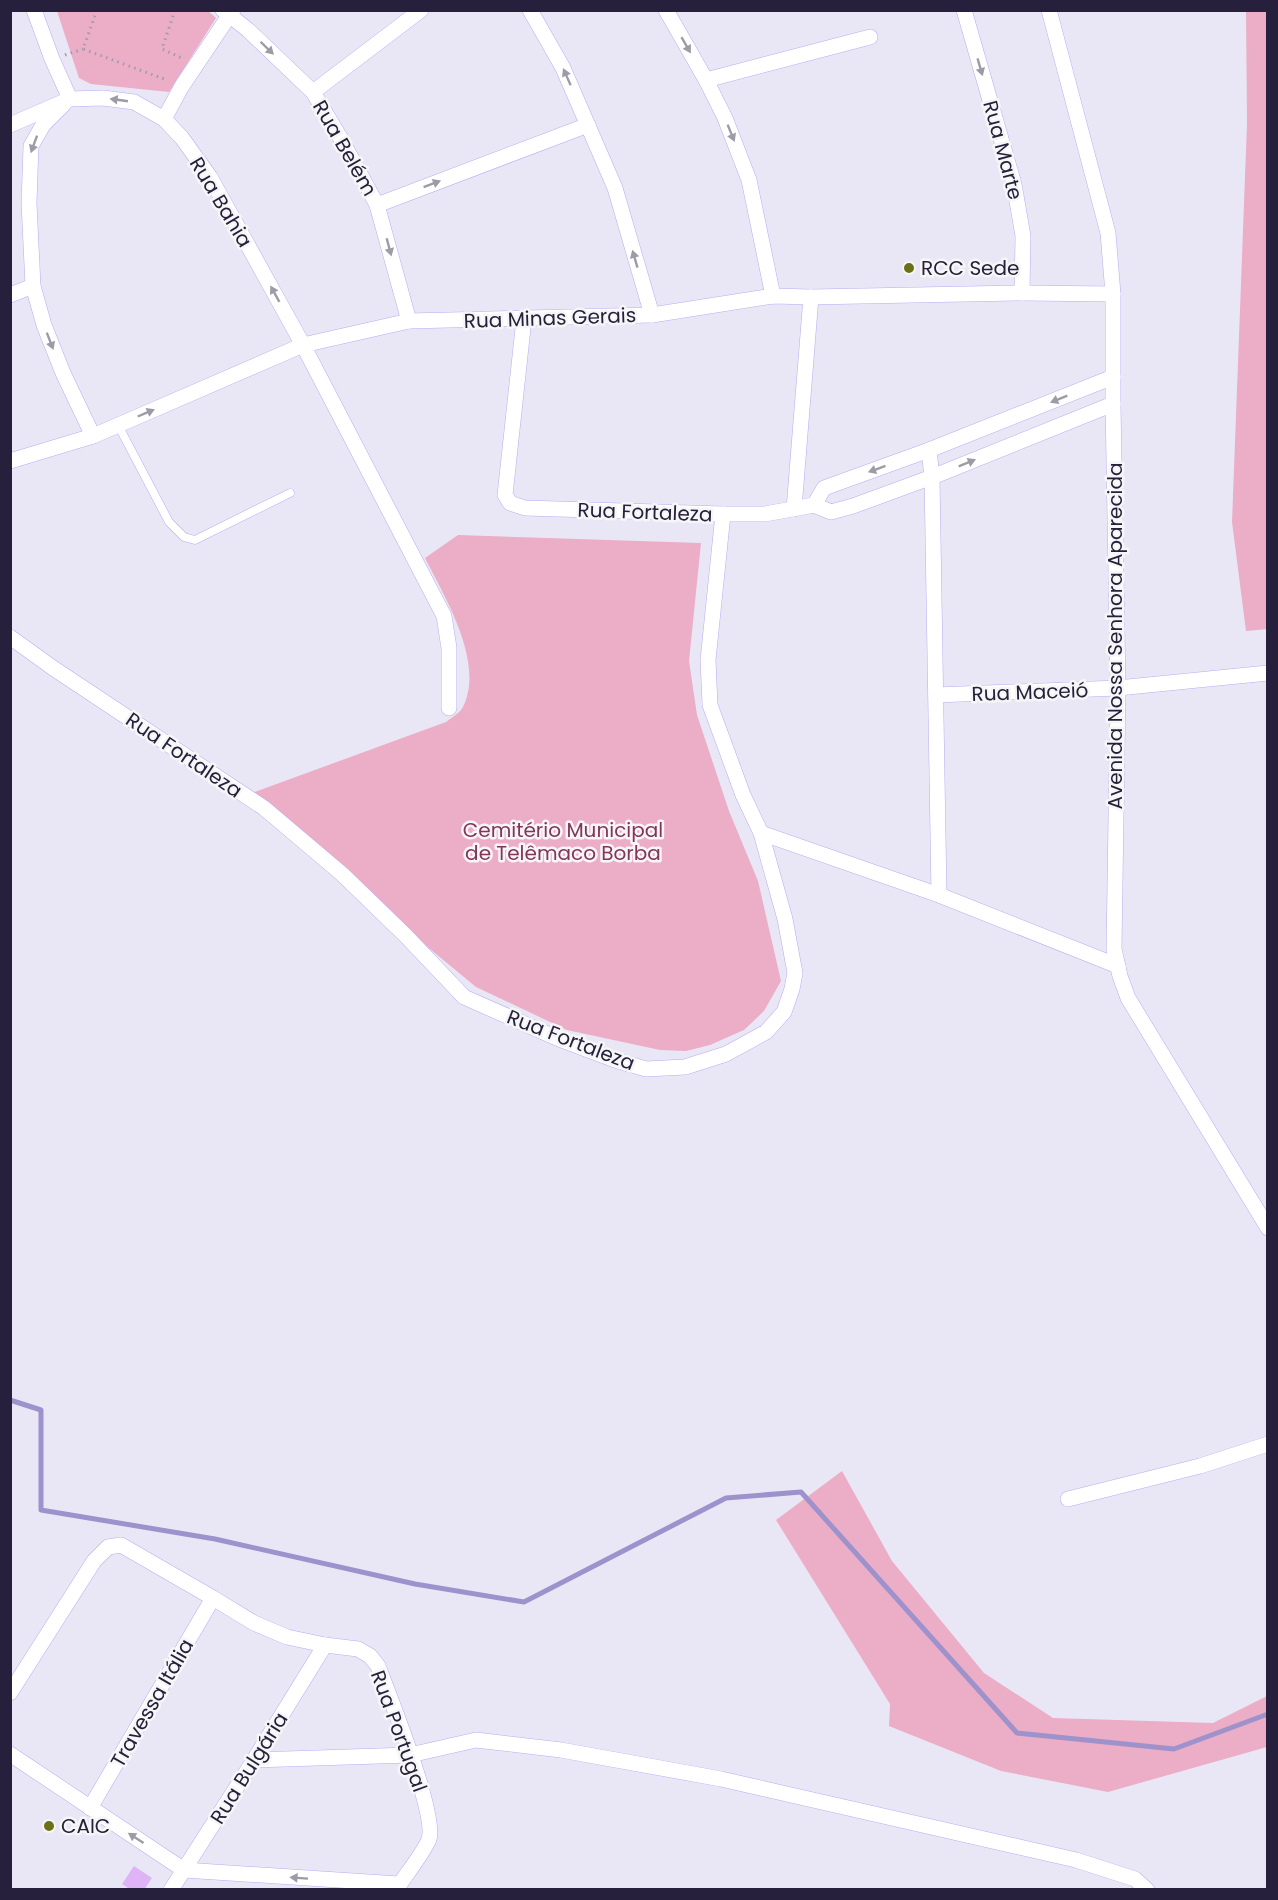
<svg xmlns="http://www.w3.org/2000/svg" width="1278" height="1900" font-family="Poppins,sans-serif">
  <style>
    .green { fill: #ecadc6 }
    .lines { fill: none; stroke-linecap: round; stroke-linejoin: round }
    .stream { stroke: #9e92cd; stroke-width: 5 }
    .building { fill: #deb4f6 }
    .lane-casing { stroke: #baabf2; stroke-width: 9 }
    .street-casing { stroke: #baabf2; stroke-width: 16 }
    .path { stroke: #9f9baf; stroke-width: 3; stroke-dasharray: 1.5 4.5; stroke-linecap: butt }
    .lane { stroke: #fff; stroke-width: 8 }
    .street { stroke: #fff; stroke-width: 15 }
    .oneway { fill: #9e9ba7 }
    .poi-dot { fill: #6b7017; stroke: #f6f6f6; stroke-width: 2 }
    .labels { text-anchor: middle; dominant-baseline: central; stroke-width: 5; stroke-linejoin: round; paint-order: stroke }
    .street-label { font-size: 20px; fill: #27203c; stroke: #f6f6f6 }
    .poi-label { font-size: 20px; fill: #27203c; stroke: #f6f6f6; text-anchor: start }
    .park-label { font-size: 20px; fill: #84355a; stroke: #f6f6f6 }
  </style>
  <rect width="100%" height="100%" fill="#e9e7f6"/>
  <g class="green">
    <path d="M 207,10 L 216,18 L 169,92 L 91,84 L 79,78 L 57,11 Z"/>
    <path d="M 1246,11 L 1268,11 L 1268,629 L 1246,631 L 1232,522 L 1247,124 Z"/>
    <path d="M 458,535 L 701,543 L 689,661 L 697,715 L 729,811 L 758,881 L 781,981 L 764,1011 L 744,1030 L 710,1045 L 686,1051 L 660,1050 L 567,1030 L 476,987 L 407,930 L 252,793 L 446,722 C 451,718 460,713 463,707 C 485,662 445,598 425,558 Z"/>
    <path d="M 842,1471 L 892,1561 L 984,1673 L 1053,1718 L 1213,1723 L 1267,1696 L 1267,1747 L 1108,1792 L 1001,1771 L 889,1726 L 890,1704 L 776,1520 Z"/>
  </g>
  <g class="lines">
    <path class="stream" d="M 10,1400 L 41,1410 L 41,1510 L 215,1539 L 415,1584 L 524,1602 L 726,1498 L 801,1492 L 1017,1733 L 1174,1749 L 1268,1714"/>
  </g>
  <path class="building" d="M 134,1866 L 152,1878 L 144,1890 L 131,1890 L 122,1884 Z"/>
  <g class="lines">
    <defs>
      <path id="lane" d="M 118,425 L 169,522 L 184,537 L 195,540 L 290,493"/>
      <g id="street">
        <path d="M 34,10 L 52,59 L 70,99"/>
        <path d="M 223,10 L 248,30 L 313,92 L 341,139 L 377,205 L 409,321"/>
        <path d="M 530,10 L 563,68 L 615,188 L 652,315"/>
        <path d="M 666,10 L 706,80 L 725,118 L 749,180 L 773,296"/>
        <path d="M 964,10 L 1014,184 L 1023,236 L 1022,293"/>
        <path d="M 1049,10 L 1108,233 L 1113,294 L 1113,404 L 1118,688 L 1114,949 L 1120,976 L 1128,998 L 1268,1228"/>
        <path d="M 706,80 L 870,37"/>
        <path d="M 313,92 L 421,10"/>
        <path d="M 63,105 L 43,125 L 31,146 L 29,203 L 33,286 L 44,325 L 63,373 L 93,436"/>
        <path d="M 164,119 L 182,86 L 233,10"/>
        <path d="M 10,125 L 70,99 L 103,98 L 134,102 L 164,119 L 182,138 L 210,177 L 303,345 L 444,616 L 449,648 L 449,708"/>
        <path d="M 377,205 L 588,125"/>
        <path d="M 10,295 L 33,286"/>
        <path d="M 524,319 L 505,495 L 510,503 L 525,508 L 723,514 L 765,514 L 814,505 L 831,512 L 853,506 L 932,477 L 1113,404"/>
        <path d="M 929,450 L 932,477 L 939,895"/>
        <path d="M 10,461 L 93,436 L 303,345 L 409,321 L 652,315 L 773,296 L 811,297 L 1022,293 L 1113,294"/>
        <path d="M 814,505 L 824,488 L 929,450 L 1113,377"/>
        <path d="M 794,509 L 811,297"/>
        <path d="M 10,637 L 53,668 L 264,808 L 342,874 L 406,936 L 464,997 L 559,1039 L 615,1060 L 646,1069 L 685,1067 L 726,1054 L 766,1032 L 784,1012 L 792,989 L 795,973 L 785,919 L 761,833 L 743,795 L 710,705 L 708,660 L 723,514"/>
        <path d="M 936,695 L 1118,688 L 1268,673"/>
        <path d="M 761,833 L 939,895 L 1118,966"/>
        <path d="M 1068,1499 L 1200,1466 L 1268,1444"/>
        <path d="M 10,1693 L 94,1561 L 108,1547 L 121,1545 L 213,1598 L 254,1623 L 287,1637 L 325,1645 L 358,1649 L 370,1656 L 378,1666 C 389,1695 437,1815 429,1839 C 425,1851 404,1877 396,1890"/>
        <path d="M 10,1754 L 184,1870 L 399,1884"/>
        <path d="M 254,1760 L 410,1755 L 476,1740 L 561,1750 L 721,1779 L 1076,1860 L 1135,1879 L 1147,1890"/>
        <path d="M 90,1808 L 213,1598"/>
        <path d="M 171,1890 L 254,1760 L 325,1645"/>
      </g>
    </defs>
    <use href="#lane" class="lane-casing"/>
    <use href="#street" class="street-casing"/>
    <g class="path">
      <path d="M 97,10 L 83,49 L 167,80"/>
      <path d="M 175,10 L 162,49 L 184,59"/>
      <path d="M 65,55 L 83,49"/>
    </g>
    <use href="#lane" class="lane"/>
    <use href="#street" class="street"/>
  </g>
  <defs><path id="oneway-solid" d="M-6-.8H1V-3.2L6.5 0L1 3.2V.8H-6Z" transform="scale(1.5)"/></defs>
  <g class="oneway">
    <use href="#oneway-solid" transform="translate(686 45) rotate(60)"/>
    <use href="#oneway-solid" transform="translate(267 48) rotate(44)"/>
    <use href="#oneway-solid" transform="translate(980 67) rotate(74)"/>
    <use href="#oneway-solid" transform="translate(567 77) rotate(-114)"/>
    <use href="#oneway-solid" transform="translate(119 100) rotate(-172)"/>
    <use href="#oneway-solid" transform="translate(731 133) rotate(68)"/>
    <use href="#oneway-solid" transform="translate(34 144) rotate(110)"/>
    <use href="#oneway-solid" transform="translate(432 184) rotate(-21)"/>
    <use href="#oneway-solid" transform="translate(389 247) rotate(75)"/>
    <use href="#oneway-solid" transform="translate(635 259) rotate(-106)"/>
    <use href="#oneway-solid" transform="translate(275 294) rotate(-119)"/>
    <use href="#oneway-solid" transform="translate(50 341) rotate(69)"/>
    <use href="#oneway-solid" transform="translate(1059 399) rotate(158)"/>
    <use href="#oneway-solid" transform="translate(146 413) rotate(-23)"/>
    <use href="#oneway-solid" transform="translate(967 463) rotate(-22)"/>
    <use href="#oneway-solid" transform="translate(877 469) rotate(160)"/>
    <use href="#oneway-solid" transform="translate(136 1838) rotate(-147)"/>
    <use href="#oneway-solid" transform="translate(299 1878) rotate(-176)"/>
  </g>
  <g class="poi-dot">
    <circle cx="909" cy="268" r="6"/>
    <circle cx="49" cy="1826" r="6"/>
  </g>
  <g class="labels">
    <g class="street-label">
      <text transform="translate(345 148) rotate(60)">Rua Belém</text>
      <text transform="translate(1003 150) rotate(75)">Rua Marte</text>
      <text transform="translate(221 202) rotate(59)">Rua Bahia</text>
      <text transform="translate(550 318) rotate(-2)">Rua Minas Gerais</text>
      <text transform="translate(645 512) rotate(2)">Rua Fortaleza</text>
      <text transform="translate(1115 636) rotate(-90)">Avenida Nossa Senhora Aparecida</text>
      <text transform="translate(1030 692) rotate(-2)">Rua Maceió</text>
      <text transform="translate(184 755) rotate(34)">Rua Fortaleza</text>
      <text transform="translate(571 1040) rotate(21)">Rua Fortaleza</text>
      <text transform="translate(152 1703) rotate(-60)">Travessa Itália</text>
      <text transform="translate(399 1731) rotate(70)">Rua Portugal</text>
      <text transform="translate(249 1768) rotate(-58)">Rua Bulgária</text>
    </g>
    <g class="poi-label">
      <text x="921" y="268">RCC Sede</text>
      <text x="61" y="1826">CAIC</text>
    </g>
    <g class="park-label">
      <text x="563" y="830">Cemitério Municipal<tspan x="563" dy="23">de Telêmaco Borba</tspan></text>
    </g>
  </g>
  <rect width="1278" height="1900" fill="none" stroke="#27203c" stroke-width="24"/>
</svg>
